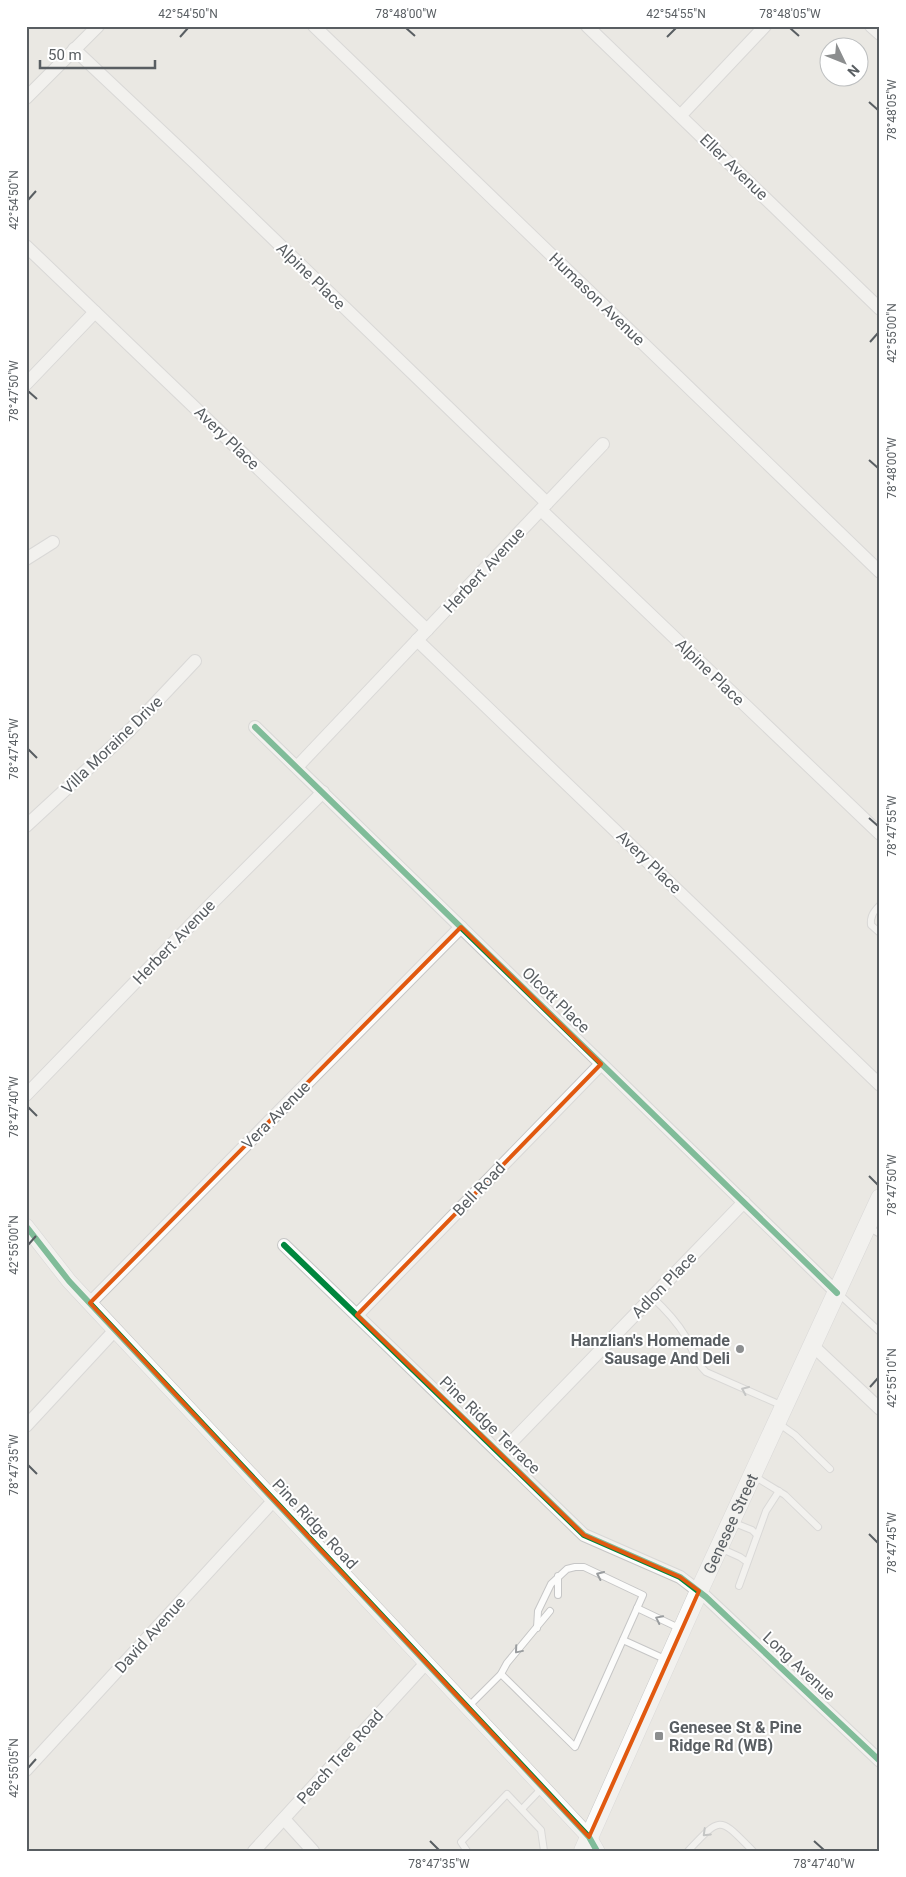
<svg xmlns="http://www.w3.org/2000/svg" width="906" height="1877" font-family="Roboto,sans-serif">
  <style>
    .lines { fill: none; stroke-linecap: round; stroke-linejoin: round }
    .service-casing { stroke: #c6c6c6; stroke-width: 8 }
    .minor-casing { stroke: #c6c6c6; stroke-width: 14 }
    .tertiary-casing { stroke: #c6c6c6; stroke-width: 16 }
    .secondary-casing { stroke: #c7c7c7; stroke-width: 19 }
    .service { stroke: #fcfcfb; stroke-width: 6 }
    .minor { stroke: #fcfcfb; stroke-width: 12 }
    .tertiary { stroke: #fcfcfb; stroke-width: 15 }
    .secondary { stroke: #fcfcfb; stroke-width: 18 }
    .cycleway-casing { stroke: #fff; stroke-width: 9 }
    .cycleway { stroke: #00873e; stroke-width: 6 }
    .oneway { stroke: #9a9d9f }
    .marked { fill: none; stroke: #e15910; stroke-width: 4; stroke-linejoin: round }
    .ticks { fill: none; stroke: #595e62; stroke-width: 2 }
    .poi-dot { fill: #8c8e8f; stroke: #fff; stroke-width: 2 }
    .labels { text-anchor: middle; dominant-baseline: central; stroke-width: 4; stroke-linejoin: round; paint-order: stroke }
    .street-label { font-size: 16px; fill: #595e62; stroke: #fff }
    .poi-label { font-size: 16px; font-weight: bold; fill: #595e62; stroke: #fff; text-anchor: end }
    .neatline { fill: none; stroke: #595e62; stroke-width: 2 }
    .ticks-label { font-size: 12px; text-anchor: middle; fill: #595e62 }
  </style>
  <rect width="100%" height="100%" fill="#eae8e3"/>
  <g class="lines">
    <defs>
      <g id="service">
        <path d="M 880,905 C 874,911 870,916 871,925 L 880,933"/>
        <path d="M 868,1227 L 880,1234"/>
        <path d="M 839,1294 L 880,1332"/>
        <path d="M 652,1297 C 665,1309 677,1322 686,1337 C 693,1350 695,1362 706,1372 L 783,1406"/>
        <path d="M 778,1423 L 795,1435 L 830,1469"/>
        <path d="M 754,1476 L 785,1495 L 818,1527"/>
        <path d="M 732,1522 L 752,1530 L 757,1535"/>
        <path d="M 720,1548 L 740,1557 L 747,1562"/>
        <path d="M 739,1586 L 766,1511 L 779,1491"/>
        <path d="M 558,1595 L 558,1576"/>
        <path d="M 637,1608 L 681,1629"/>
        <path d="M 623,1640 L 667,1660"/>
        <path d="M 501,1674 L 575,1747 L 643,1595 L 584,1567 L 575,1567 L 567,1569 L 551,1584 L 538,1611 L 537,1628"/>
        <path d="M 468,1707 L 501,1674 L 507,1663 L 550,1611"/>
        <path d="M 522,1809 L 542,1788"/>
        <path d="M 467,1851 L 461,1842 L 507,1794 L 541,1830 L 544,1851"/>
        <path d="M 688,1851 C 722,1815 719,1817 753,1851"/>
      </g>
      <g id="minor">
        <path d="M 314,26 L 880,572"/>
        <path d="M 587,26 L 880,309"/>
        <path d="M 871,26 L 880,34"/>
        <path d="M 74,49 L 195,163 L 547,503"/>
        <path d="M 26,98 L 98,26"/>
        <path d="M 681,115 L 765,26"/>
        <path d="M 26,246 L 427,630"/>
        <path d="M 26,384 L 95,312"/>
        <path d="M 541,510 L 880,834"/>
        <path d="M 26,559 L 53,542"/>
        <path d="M 417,640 L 880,1085"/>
        <path d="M 255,727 L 837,1293"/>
        <path d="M 297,767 L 603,444"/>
        <path d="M 26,826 L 130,730 L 195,661"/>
        <path d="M 26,1095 L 208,907 L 323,792"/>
        <path d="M 284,1245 L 584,1535 L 680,1577 L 706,1597 L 880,1761"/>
        <path d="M 90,1303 L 461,927"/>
        <path d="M 357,1315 L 601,1064"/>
        <path d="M 812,1345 L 880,1409"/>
        <path d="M 26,1426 L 115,1330"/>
        <path d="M 500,1454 L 744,1202"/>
        <path d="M 26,1770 L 274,1500"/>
        <path d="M 284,1819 L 313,1851"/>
        <path d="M 254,1851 L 426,1663"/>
      </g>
      <path id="tertiary" d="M 26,1226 L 69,1281 L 589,1837 L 597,1851"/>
      <g id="secondary">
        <path id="s1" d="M 583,1851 L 699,1591 L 880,1198"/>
      </g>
    </defs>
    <use href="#service" class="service-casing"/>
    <use href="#minor" class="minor-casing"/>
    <use href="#tertiary" class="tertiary-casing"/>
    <use href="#secondary" class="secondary-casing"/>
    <use href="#service" class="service"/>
    <use href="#minor" class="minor"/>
    <use href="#tertiary" class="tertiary"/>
    <use href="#secondary" class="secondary"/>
    <defs>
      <g id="cycleway">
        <path d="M 255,727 L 837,1293"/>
        <path d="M 26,1226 L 69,1281 L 589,1837 L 597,1851"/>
        <path d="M 284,1245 L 584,1535 L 680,1577 L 706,1597 L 880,1761"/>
      </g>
    </defs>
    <use href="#cycleway" class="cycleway-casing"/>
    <use href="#cycleway" class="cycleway"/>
  </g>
  <defs><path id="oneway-chevron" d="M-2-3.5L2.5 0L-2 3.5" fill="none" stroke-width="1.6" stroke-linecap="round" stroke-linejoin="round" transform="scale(1.25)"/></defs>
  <g class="oneway">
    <use href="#oneway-chevron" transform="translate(745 1390) rotate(-156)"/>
    <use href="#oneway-chevron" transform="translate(600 1575) rotate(-155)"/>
    <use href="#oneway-chevron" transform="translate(659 1619) rotate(-154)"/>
    <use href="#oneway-chevron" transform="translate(518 1650) rotate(130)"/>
    <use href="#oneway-chevron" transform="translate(706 1833) rotate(136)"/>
  </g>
  <path d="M0 0H906V1877H0ZM 461,927 L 601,1064 L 357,1315 L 584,1535 L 680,1577 L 699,1591 L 589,1837 L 90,1303 Z" fill="#eae8e3" fill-opacity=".55" fill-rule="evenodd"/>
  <path class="marked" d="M 461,927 L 601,1064 L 357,1315 L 584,1535 L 680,1577 L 699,1591 L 589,1837 L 90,1303 Z"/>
  <path class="ticks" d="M 406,28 L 415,36M 790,28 L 799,36M 180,37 L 188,28M 667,37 L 676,28M 869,102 L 878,110M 28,200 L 36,191M 870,342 L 878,333M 28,391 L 37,399M 869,460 L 878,468M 28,749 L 37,758M 869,818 L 878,826M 28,1107 L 37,1116M 869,1176 L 878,1185M 28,1245 L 36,1236M 870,1387 L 878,1378M 28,1465 L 37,1474M 869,1534 L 878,1543M 28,1768 L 36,1759M 430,1841 L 439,1850M 814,1841 L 824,1850"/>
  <g class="poi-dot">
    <circle cx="740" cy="1349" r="5"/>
    <rect x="654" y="1731" width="10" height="10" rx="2.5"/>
  </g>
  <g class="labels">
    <g class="street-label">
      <text transform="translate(734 167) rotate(44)">Eller Avenue</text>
      <text transform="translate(311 276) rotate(44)">Alpine Place</text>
      <text transform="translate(597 299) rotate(44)">Humason Avenue</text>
      <text transform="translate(227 438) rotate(44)">Avery Place</text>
      <text transform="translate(484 570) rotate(-47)">Herbert Avenue</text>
      <text transform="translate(710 672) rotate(44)">Alpine Place</text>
      <text transform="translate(112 745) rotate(-44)">Villa Moraine Drive</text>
      <text transform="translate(649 862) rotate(44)">Avery Place</text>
      <text transform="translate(174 942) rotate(-46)">Herbert Avenue</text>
      <text transform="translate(556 1000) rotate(44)">Olcott Place</text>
      <text transform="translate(276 1115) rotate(-45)">Vera Avenue</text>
      <text transform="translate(479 1189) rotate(-46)">Bell Road</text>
      <text transform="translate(664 1285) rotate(-46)">Adlon Place</text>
      <text transform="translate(490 1425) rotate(44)">Pine Ridge Terrace</text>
      <text transform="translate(315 1524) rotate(47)">Pine Ridge Road</text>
      <text stroke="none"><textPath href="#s1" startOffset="359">Genesee Street</textPath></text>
      <text transform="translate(150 1635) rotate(-48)">David Avenue</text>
      <text transform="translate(799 1666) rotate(43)">Long Avenue</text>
      <text transform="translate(340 1757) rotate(-48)">Peach Tree Road</text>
    </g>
    <g class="poi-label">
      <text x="730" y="1340">Hanzlian's Homemade<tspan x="730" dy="18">Sausage And Deli</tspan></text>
      <text x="669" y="1727" text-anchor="start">Genesee St &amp; Pine<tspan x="669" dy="18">Ridge Rd (WB)</tspan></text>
    </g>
  </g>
  <rect width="906" height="1877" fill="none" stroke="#ffffff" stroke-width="55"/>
  <g transform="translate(844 62) rotate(133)"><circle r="24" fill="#ffffff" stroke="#bdbfc0"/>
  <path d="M0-4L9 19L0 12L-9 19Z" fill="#8c8e8f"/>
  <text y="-8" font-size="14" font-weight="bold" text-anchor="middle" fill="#595e62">N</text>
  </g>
  <path d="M40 60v8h115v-8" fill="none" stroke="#595e62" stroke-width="2.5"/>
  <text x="48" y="60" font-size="15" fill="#595e62" stroke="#ffffff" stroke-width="4" paint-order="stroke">50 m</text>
  <rect x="28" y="28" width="850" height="1822" class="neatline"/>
  <g class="ticks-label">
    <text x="188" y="18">42°54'50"N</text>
    <text x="406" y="18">78°48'00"W</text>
    <text x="676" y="18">42°54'55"N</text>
    <text x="790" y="18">78°48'05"W</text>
    <text transform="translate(892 110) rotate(-90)" y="4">78°48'05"W</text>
    <text transform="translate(14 200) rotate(-90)" y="4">42°54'50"N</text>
    <text transform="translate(892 333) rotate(-90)" y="4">42°55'00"N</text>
    <text transform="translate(14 391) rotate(-90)" y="4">78°47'50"W</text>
    <text transform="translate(892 468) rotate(-90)" y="4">78°48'00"W</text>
    <text transform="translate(14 749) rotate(-90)" y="4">78°47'45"W</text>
    <text transform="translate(892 826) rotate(-90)" y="4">78°47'55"W</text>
    <text transform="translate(14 1107) rotate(-90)" y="4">78°47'40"W</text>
    <text transform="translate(892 1185) rotate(-90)" y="4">78°47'50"W</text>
    <text transform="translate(14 1245) rotate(-90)" y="4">42°55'00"N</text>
    <text transform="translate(892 1378) rotate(-90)" y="4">42°55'10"N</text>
    <text transform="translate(14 1465) rotate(-90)" y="4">78°47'35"W</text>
    <text transform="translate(892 1543) rotate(-90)" y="4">78°47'45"W</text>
    <text transform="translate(14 1768) rotate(-90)" y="4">42°55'05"N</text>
    <text x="439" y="1868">78°47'35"W</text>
    <text x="824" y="1868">78°47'40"W</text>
  </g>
</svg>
